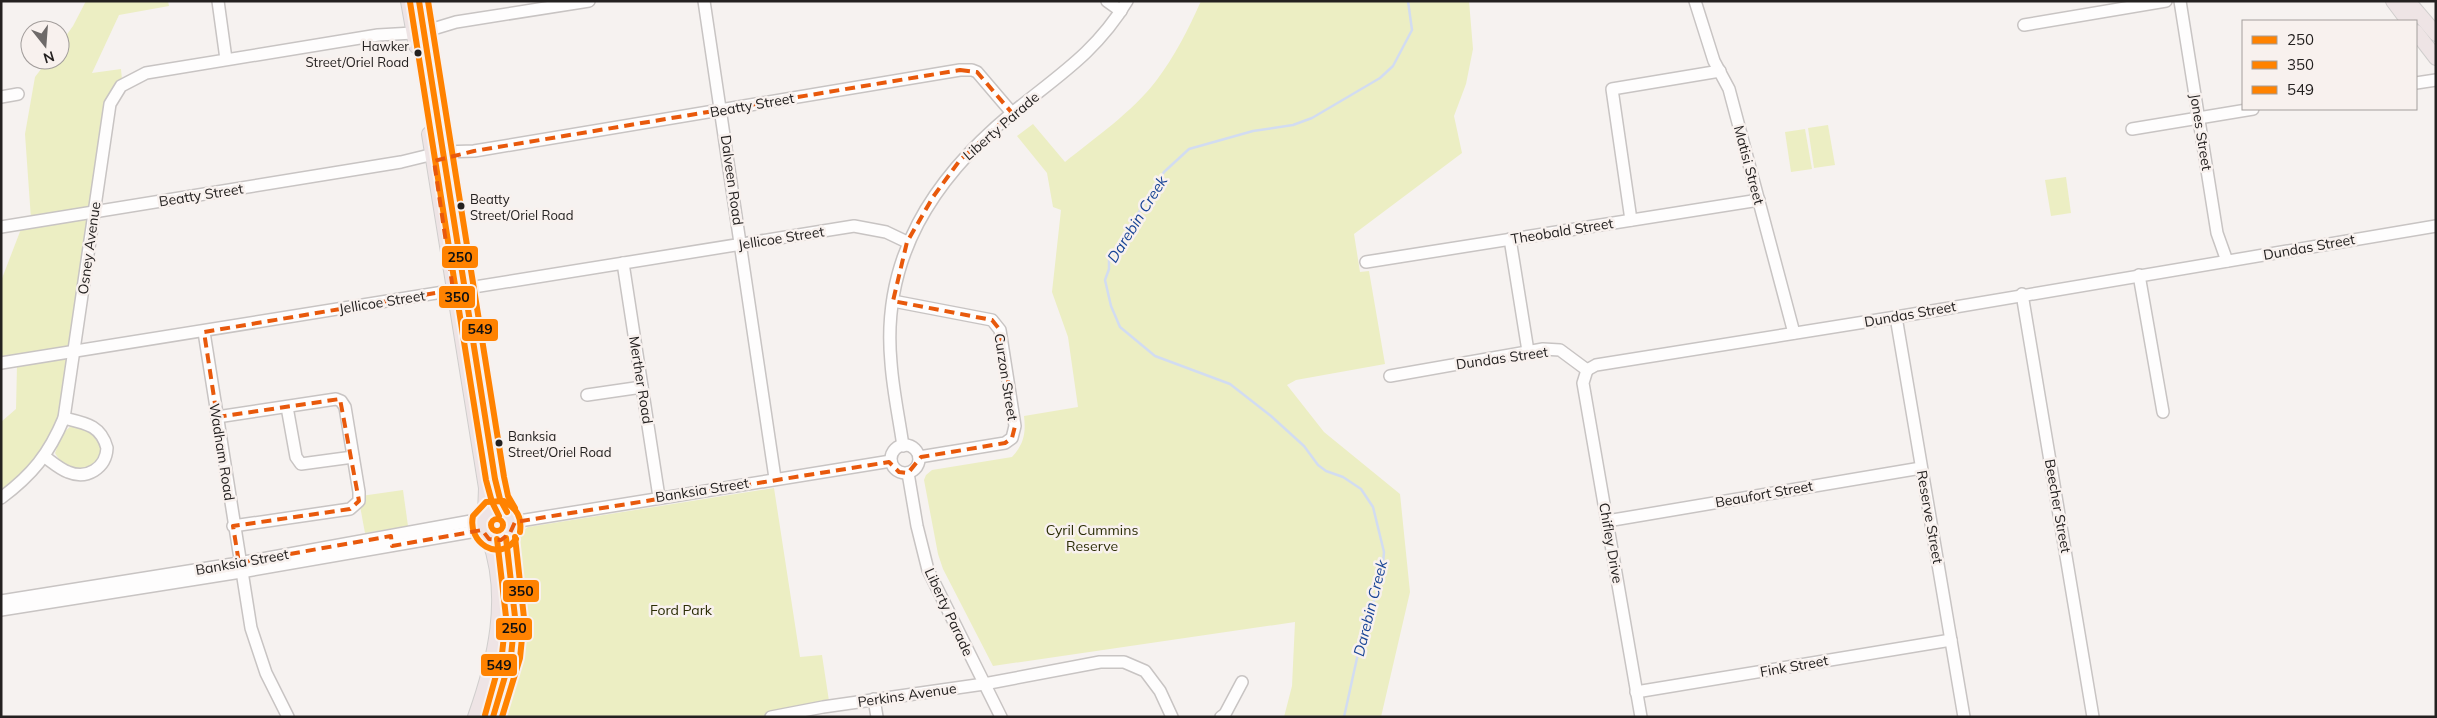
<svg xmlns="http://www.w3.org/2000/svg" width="2437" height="718" font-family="Mulish,sans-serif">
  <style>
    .green { fill: #eceec3 }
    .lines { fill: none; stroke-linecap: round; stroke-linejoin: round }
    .stream { stroke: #d2dcf1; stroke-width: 2.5 }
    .minor-casing { stroke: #c8c4c3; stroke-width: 14 }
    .major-casing { stroke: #d0cecd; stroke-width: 16 }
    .minor { stroke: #fefdfd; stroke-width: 11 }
    .major { stroke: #eee4e5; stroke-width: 14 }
    .bus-1-casing { stroke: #f8f1ee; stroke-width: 10 }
    .bus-2-casing { stroke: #f8f1ee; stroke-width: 10 }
    .bus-3-casing { stroke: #f8f1ee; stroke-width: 10 }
    .bus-1 { stroke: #ff8200; stroke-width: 6 }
    .bus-2 { stroke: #ff8200; stroke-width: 6 }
    .bus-3 { stroke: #ff8200; stroke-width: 6 }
    .marked { fill: none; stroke: #e8590c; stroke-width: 4; stroke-dasharray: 10 6; stroke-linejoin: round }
    .bus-dot { fill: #242120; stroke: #f8f1ee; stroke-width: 2 }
    .labels { text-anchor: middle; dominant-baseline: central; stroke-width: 5; stroke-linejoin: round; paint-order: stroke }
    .bus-label { font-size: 13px; fill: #242120; stroke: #f8f1ee; text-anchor: start }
    .street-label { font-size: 14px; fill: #242120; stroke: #f8f1ee }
    .park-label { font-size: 14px; fill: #2b2d06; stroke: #f8f1ee }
    .water-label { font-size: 15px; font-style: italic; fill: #184496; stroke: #f8f1ee }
    .line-badge { stroke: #f8f1ee; stroke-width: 2 }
    .pale-badge-label { font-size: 14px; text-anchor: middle; font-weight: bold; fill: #111 }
  </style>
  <rect width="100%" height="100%" fill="#f6f2f0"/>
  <g class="green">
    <path d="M 86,1 L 168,1 L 169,6 L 119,15 L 92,73 L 121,69 L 122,80 L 112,91 L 91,209 L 31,219 L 25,134 L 35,77 L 48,60 L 60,60 L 60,44 L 73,26 Z"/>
    <path d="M 1201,1 L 1469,1 L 1473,49 L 1466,84 L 1454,116 L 1462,153 L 1354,234 L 1360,272 L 1369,271 L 1385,364 L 1296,380 L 1287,385 L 1324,432 L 1400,494 L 1410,592 L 1381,717 L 1284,717 L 1292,686 L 1295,622 L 993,666 L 943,569 L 938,554 L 924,480 L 926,475 L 932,470 L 1012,457 C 1024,444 1026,433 1024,416 L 1078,407 L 1068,337 L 1052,292 L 1061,210 L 1053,207 L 1047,173 L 1017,136 L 1033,124 L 1065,162 C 1096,137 1131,113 1156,81 C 1175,56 1188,30 1201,1 Z"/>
    <path d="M 1828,125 L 1835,165 L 1814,168 L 1808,128 Z"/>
    <path d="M 1805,129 L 1812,169 L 1791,172 L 1785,132 Z"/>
    <path d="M 2066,177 L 2071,213 L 2051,216 L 2045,180 Z"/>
    <path d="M 90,218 L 71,349 L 2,359 L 1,281 L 21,229 Z"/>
    <path d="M 68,357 C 64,390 63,429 40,456 C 29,470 14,481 1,494 L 1,422 L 16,409 L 17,365 Z"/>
    <path d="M 72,425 L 89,428 L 103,445 L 101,457 L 89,470 C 74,470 63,467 55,453 L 62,434 Z"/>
    <path d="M 774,488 L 800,657 L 822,655 L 829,701 L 768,713 L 763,717 L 496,717 L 517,583 L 514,544 L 516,536 L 528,527 Z"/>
    <path d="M 403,490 L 408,526 L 365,533 L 360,506 L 361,496 Z"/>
  </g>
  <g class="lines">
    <path class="stream" d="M 1344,717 L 1361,640 L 1382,576 L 1384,552 L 1373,507 L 1361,489 L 1343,477 L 1326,471 L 1318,465 L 1304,446 L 1271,416 L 1230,384 L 1155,356 L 1120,327 L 1111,306 L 1105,280 L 1109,269 L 1109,260 L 1164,172 L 1189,149 L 1253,131 L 1293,125 L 1312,118 L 1380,78 L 1393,66 L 1412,30 L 1408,1"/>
    <defs>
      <g id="minor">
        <path d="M 218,1 L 226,59"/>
        <path d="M 704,1 L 775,478"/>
        <path d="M 1107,1 L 1121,11"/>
        <path d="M 1695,1 L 1714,61 L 1729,89 L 1794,333"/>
        <path d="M 2180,1 L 2217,233 L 2227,261"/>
        <path d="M 2024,25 L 2166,1"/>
        <path d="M 423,32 L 456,22 L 589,1"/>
        <path d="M 2416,83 L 2436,80"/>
        <path d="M 1,97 L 18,94"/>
        <path d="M 2132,129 L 2253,109"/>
        <path d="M 1631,220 L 1612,89 L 1720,71"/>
        <path d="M 1,227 L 401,162 L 442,152 L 474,151 L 960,70 L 972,70 L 977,72 L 1012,113"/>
        <path d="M 1510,239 L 1528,351"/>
        <path d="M 1366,262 L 1759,200"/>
        <path d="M 623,263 L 659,497"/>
        <path d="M 2139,275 L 2163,412"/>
        <path d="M 2022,294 L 2093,717"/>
        <path d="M 893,301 L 992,320 L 1000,330 L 1015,426 L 1012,438 L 1005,443 L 919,457"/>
        <path d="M 1896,317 L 1964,717"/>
        <path d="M 204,332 L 251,628 L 266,673 L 288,717"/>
        <path d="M 1,363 L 854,226 L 886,232 L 907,242"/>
        <path d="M 1587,370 L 1596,365 L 1896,317 L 2436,226"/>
        <path d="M 1587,370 L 1583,383 L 1641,717"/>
        <path d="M 1390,376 L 1543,349 L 1560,350 L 1587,370"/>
        <path d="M 587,395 L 642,387"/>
        <path d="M 287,407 L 296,457 L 301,464 L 353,457"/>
        <path d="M 217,417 L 336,399 L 341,401 L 345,407 L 359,492 L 359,501 L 350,509 L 233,526"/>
        <circle cx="905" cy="459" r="14"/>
        <path d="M 903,446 C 899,418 893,391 891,363 C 881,258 933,179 1011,114 C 1056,77 1096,53 1127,1"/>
        <path d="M 45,457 C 52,462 60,469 68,472 C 87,480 106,468 107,448 C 101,425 85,423 64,418"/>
        <path d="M 908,473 L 917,526 L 928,570 L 1001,717"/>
        <path d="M 1,498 C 32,475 49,454 64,418 L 110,104 L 121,86 L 146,73 L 378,35 L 413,33"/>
        <path d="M 1607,521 L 1921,468"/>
        <path d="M 513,522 L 891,461"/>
        <path d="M 1,601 L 239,563 L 482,519"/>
        <path d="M 1,610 L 241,572 L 482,530"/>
        <path d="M 1636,692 L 1951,640"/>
        <path d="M 874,699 L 877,717"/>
        <path d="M 771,717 L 823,707 L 984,684 L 1100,662 L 1124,662 L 1145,671 L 1160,691 L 1172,717"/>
        <path d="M 1221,717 L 1225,714 L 1242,682"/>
      </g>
      <g id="major">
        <path d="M 408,1 L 416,46"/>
        <path d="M 419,1 L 495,479 L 500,499 L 507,512"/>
        <path d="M 2393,1 L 2408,21"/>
        <path d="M 2408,1 L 2436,34"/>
        <path d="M 2416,32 L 2436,58"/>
        <path d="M 429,134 L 486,488 L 485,514"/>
        <circle cx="497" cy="525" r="16"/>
        <path d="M 475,717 C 495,661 510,597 489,539"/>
        <path d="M 493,717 L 511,656 L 515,617 L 506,538"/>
      </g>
    </defs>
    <use href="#minor" class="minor-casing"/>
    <use href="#major" class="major-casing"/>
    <use href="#minor" class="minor"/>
    <use href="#major" class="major"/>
    <defs>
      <g id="bus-1">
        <path d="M 419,1 L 495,479 L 500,499 L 507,512"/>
        <path d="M 493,717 L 511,656 L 515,617 L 506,538"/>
      </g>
      <g id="bus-2">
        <path d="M 410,2 L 486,480 L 492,502 L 499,516"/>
        <circle cx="497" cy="525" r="6"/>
        <path d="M 502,717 L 520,658 L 524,618 L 515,537"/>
      </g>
      <g id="bus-3">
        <path d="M 428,1 L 504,477 L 508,496 L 515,508"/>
        <path d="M 516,539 C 499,563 467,543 473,516 L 486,502 L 504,501 C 517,509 522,517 520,532"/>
        <path d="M 485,715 L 502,654 L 506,617 L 497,539"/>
      </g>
    </defs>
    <use href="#bus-1" class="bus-1-casing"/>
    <use href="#bus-2" class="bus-2-casing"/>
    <use href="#bus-3" class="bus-3-casing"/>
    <use href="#bus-1" class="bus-1"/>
    <use href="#bus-2" class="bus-2"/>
    <use href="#bus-3" class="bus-3"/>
  </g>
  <path class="marked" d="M 960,70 L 977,72 L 1012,113 L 960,160 L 933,197 L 907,242 L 893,301 L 992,320 L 1000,330 L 1015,426 L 1012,438 L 1005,443 L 921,457 L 908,473 L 899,472 L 889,462 L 515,522 L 510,533 L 501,540 L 489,539 L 482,530 L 392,546 L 391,536 L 239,563 L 233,526 L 350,509 L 359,501 L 340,399 L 217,417 L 204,332 L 453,290 L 434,161 L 474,151 Z"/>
  <g class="bus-dot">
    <circle cx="418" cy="53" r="4.5"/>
    <circle cx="461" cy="206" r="4.5"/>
    <circle cx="499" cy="443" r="4.5"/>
  </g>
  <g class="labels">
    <g class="bus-label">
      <text x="409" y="46" text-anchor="end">Hawker<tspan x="409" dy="16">Street/Oriel Road</tspan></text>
      <text x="470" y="199">Beatty<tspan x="470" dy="16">Street/Oriel Road</tspan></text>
      <text x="508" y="436">Banksia<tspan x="508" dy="16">Street/Oriel Road</tspan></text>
    </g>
    <g class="street-label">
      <text transform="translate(752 105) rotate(-10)">Beatty Street</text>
      <text transform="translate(1001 126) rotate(-41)">Liberty Parade</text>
      <text transform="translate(2201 132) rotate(81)">Jones Street</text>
      <text transform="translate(1749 165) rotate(75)">Matisi Street</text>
      <text transform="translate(732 180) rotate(82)">Dalveen Road</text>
      <text transform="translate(201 195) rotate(-9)">Beatty Street</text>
      <text transform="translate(1562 231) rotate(-9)">Theobald Street</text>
      <text transform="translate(781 238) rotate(-9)">Jellicoe Street</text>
      <text transform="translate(2309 247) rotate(-10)">Dundas Street</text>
      <text transform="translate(89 248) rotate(-82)">Osney Avenue</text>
      <text transform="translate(382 302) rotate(-9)">Jellicoe Street</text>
      <text transform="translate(1910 314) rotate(-10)">Dundas Street</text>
      <text transform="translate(1502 358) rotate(-8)">Dundas Street</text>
      <text transform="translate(1006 377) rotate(81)">Curzon Street</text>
      <text transform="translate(641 380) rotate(81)">Merther Road</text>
      <text transform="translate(222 452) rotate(81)">Wadham Road</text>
      <text transform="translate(702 490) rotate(-9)">Banksia Street</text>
      <text transform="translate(1764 494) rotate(-10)">Beaufort Street</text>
      <text transform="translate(2058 506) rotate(80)">Beecher Street</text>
      <text transform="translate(1930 517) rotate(80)">Reserve Street</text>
      <text transform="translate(1611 543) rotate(80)">Chifley Drive</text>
      <text transform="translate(242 562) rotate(-10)">Banksia Street</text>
      <text transform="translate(949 612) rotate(65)">Liberty Parade</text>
      <text transform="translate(1794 666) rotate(-10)">Fink Street</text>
      <text transform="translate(907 695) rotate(-8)">Perkins Avenue</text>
    </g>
    <g class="park-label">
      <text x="1092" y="530">Cyril Cummins<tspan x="1092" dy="16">Reserve</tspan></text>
      <text x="681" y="610">Ford Park</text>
    </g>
    <g class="water-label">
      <text transform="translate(1137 219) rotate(-58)">Darebin Creek</text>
      <text transform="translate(1370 608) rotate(-76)">Darebin Creek</text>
    </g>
  </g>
  <g class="line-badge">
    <rect x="441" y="245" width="38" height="24" rx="5" fill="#ff8200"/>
    <rect x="438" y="285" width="38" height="24" rx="5" fill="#ff8200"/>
    <rect x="461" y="318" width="38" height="24" rx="5" fill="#ff8200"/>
    <rect x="502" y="579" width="38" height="24" rx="5" fill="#ff8200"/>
    <rect x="495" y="617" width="38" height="24" rx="5" fill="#ff8200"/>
    <rect x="480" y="653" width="38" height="24" rx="5" fill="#ff8200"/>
  </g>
  <g class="pale-badge-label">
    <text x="460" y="262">250</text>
    <text x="457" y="302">350</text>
    <text x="480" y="334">549</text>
    <text x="521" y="596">350</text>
    <text x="514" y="633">250</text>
    <text x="499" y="670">549</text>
  </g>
  <rect width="2437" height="718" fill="none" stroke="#242120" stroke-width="5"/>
  <rect x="2242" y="20" width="175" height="90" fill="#f8f1ee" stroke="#a39e9c"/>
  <rect x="2252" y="36" width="25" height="8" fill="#ff8200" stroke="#a39e9c"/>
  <text x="2287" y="45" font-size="15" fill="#242120">250</text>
  <rect x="2252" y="61" width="25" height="8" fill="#ff8200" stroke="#a39e9c"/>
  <text x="2287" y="70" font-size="15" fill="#242120">350</text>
  <rect x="2252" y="86" width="25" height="8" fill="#ff8200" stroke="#a39e9c"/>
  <text x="2287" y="95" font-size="15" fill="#242120">549</text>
  <g transform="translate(45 45) rotate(163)"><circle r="24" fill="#f8f1ee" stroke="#a39e9c"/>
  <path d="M0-4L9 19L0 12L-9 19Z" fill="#6e6a69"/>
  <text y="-8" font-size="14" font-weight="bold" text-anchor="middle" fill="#242120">N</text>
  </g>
</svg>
